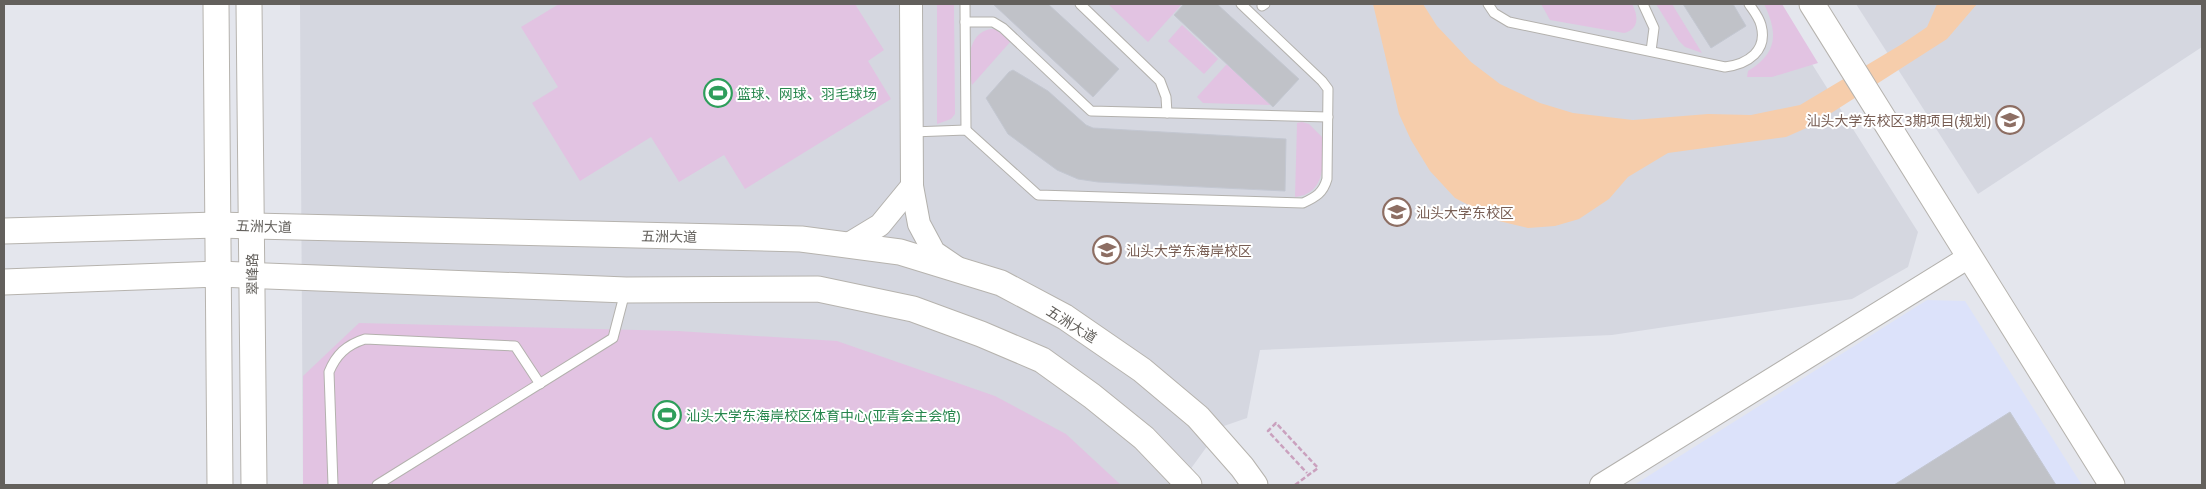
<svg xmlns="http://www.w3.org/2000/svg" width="2206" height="489" font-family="'Noto Sans','Noto Sans SC',sans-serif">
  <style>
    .commercial { fill: #dce2fa }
    .education { fill: #d5d7e0 }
    .green { fill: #e2c3e2 }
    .water { fill: #f6cdab }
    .building { fill: #c0c2c8; stroke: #c3c7d1 }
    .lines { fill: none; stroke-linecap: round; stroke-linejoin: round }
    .service-casing { stroke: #b3b1ad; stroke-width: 11 }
    .tertiary-casing { stroke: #b3b1ad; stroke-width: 24 }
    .secondary-casing { stroke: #b6b3ae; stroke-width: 27 }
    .path { stroke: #caa1be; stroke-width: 2.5; stroke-dasharray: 5 2.5; stroke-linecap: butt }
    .service { stroke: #fff; stroke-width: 9 }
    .tertiary { stroke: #fff; stroke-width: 22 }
    .secondary { stroke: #fff; stroke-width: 25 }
    .labels { text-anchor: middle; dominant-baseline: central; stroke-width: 4; stroke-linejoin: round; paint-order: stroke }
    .leisure-label { font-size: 14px; fill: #27864d; stroke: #fff; text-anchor: start }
    .education-label { font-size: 14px; fill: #785e54; stroke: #fff; text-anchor: start }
    .street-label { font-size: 14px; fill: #63605c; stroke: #fff }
  </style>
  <rect width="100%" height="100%" fill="#e4e6ed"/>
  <path class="commercial" d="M 1927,300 L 1965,301 L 2082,485 L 1634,485 Z"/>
  <g class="education">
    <path d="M 300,4 L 1774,4 L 1918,232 L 1908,267 L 1852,299 L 1612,335 L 1260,350 L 1247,418 L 1221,427 L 1179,485 L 303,485 Z"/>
    <path d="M 1856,4 L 2202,4 L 2202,47 L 1978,194 Z"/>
  </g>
  <g class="green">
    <path d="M 559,4 L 855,4 L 884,50 L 868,61 L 891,99 L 745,189 L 724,155 L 679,182 L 651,137 L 580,181 L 532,103 L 558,87 L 521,27 Z"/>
    <path d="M 937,4 L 954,4 L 955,114 L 951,119 L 937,124 Z"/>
    <path d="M 1108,4 L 1182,4 L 1148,42 Z"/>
    <path d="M 1541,4 L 1632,4 C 1638,15 1640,29 1624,33 L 1550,20 Z"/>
    <path d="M 1656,4 L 1672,4 L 1702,53 L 1685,47 L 1679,41 Z"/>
    <path d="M 1764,4 L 1782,4 L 1818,63 L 1772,77 L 1747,77 L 1748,71 C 1778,53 1778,33 1764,4 Z"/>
    <path d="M 1182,25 L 1218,59 L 1204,74 L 1168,41 Z"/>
    <path d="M 991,29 L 995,29 L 1011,41 L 972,85 C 967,66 966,33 991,29 Z"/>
    <path d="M 1227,64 L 1271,105 L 1203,103 L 1197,97 Z"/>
    <path d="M 1302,122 L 1309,124 L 1324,139 C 1323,163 1326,194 1295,197 L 1297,123 Z"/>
    <path d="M 359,323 L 678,331 L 837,341 L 995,396 L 1066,434 L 1121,485 L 303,485 L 303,376 Z"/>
  </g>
  <path class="water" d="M 1373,4 L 1423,4 L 1437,26 L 1471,62 L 1500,84 L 1540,103 L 1573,113 L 1633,120 L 1708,114 L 1751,115 L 1800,105 L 1902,44 L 1927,27 L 1937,4 L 1977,4 L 1947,39 L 1811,126 L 1786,137 L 1668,153 L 1628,177 L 1609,199 L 1579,219 L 1555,226 L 1528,228 L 1499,221 L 1455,198 L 1430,171 L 1411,140 L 1399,114 Z"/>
  <g class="building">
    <path d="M 993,4 L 1048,4 L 1119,69 L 1093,97 Z"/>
    <path d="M 1184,4 L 1217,4 L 1299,79 L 1273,107 L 1174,15 Z"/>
    <path d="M 1683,4 L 1733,4 L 1746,26 L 1711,48 Z"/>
    <path d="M 1013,70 L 1048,91 L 1086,125 L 1093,128 L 1286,139 L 1285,191 L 1098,182 L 1078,179 L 1057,170 L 1008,134 L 986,98 L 1009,72 Z"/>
    <path d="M 2010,412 L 2056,485 L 1894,485 Z"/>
  </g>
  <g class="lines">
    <defs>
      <g id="service">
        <path d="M 965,4 L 966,130"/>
        <path d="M 1080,4 L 1160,81 L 1166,97 L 1167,113"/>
        <path d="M 1488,4 L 1494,13 L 1509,22 L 1725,67 C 1748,64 1768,51 1761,25 C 1759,17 1753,10 1749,4"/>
        <path d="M 1643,4 L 1654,28 L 1651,51"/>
        <path d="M 1262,6 L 1265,4"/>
        <path d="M 965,22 L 993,22 L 1003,28 L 1091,111 L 1328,117"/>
        <path d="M 912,132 L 966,130 L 1038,195 L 1303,203 C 1316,197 1323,193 1327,179 L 1328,89 L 1322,81 L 1241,4"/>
        <path d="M 333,485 L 329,372 C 336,355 346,345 365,339 L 515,346 L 540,384"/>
        <path d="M 377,485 L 613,338 L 625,292"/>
      </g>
      <g id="tertiary">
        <path d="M 911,4 L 912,186 L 919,224 L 934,252 L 956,267"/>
        <path d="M 847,245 L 880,225 L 912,186"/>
        <path d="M 1601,485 L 1969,257"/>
      </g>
      <g id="secondary">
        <path d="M 216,4 L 220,485"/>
        <path d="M 249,4 L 254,485"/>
        <path d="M 1812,4 L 2112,485"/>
        <path d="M 4,231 L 217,225 L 801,239 L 900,252 L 1001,283 L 1065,317 L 1142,370 L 1198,417 L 1242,467 L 1255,485"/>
        <path d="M 4,282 L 218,274 L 626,290 L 818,289 L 913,309 L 981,334 L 1042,360 L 1092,396 L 1144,438 L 1189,485"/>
      </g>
    </defs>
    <use href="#service" class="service-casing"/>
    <use href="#tertiary" class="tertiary-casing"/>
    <use href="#secondary" class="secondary-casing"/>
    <path class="path" d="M 1295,485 L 1318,468 L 1276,423 L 1268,431 L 1307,473"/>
    <use href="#service" class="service"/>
    <use href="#tertiary" class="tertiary"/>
    <use href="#secondary" class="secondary"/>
  </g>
  <defs>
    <symbol id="stadium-ring" viewBox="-11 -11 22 22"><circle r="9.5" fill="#fff" stroke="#2e9e5b" stroke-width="1.5"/><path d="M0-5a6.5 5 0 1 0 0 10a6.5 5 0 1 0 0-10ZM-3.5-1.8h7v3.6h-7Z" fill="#2e9e5b"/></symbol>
    <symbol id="university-ring" viewBox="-11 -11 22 22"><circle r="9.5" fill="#fff" stroke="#8d6e63" stroke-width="1.5"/><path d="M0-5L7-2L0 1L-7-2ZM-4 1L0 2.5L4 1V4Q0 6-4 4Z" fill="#8d6e63"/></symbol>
  </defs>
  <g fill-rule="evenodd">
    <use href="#stadium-ring" x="702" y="77" width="32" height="32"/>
    <use href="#university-ring" x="1994" y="104" width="32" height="32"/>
    <use href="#university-ring" x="1381" y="196" width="32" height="32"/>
    <use href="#university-ring" x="1091" y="234" width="32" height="32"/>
    <use href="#stadium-ring" x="651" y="399" width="32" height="32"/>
  </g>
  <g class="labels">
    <g class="leisure-label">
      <text x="737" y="93">篮球、网球、羽毛球场</text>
      <text x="686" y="415">汕头大学东海岸校区体育中心(亚青会主会馆)</text>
    </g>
    <g class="education-label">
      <text x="1991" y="120" text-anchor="end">汕头大学东校区3期项目(规划)</text>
      <text x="1416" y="212">汕头大学东校区</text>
      <text x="1126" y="250">汕头大学东海岸校区</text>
    </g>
    <g class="street-label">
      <text transform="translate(264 226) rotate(2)">五洲大道</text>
      <text transform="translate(669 236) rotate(1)">五洲大道</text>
      <text transform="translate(252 274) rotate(-91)">翠峰路</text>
      <text transform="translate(1072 324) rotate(32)">五洲大道</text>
    </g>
  </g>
  <rect width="2206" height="489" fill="none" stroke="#63605c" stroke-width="10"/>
</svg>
